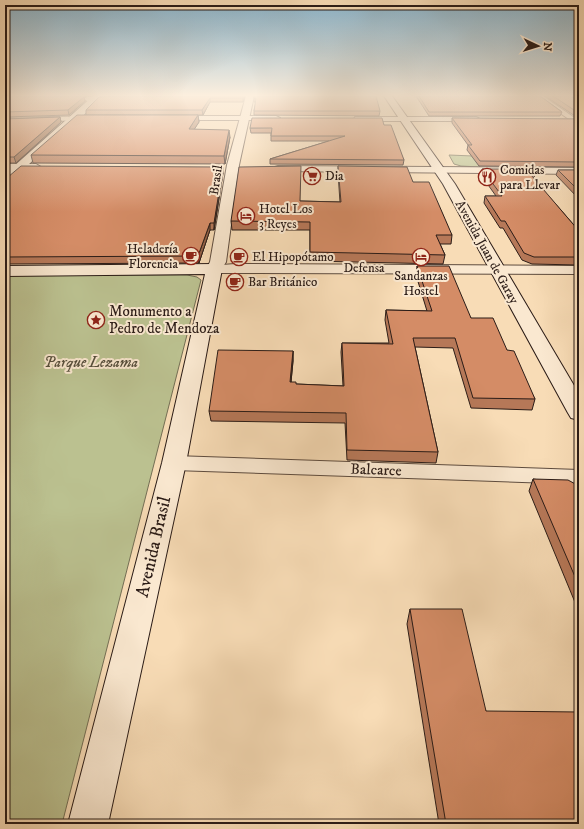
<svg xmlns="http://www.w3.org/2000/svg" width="584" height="829" font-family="'IM FELL DW Pica',serif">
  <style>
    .green { fill: #bbc190; stroke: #736e54 }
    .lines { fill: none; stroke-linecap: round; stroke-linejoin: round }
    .minor-casing { stroke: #5e4c3f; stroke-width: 2 }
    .tertiary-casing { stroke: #5e4c3f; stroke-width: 2 }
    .secondary-casing { stroke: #2b1c17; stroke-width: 2 }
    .minor { fill: #fae8d0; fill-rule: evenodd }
    .tertiary { fill: #fae8d0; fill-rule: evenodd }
    .secondary { fill: #fae8d0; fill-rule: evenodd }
    .wall { fill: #b67858; stroke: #2b1c17 }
    .shaded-wall { fill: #946247; stroke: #2b1c17 }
    .building { fill: #d48c66; stroke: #2b1c17 }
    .labels { text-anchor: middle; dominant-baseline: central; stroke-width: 4; stroke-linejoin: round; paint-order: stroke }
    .far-poi-label { font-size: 13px; fill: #2b1c17; stroke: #fae8d0; text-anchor: start }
    .far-street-label { font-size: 13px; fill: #2b1c17; stroke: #fae8d0 }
    .poi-label { font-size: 15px; fill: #2b1c17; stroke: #fae8d0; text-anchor: start }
    .park-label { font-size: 15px; font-style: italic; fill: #564e3b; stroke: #fae8d0 }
    .street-label { font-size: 15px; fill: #2b1c17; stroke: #fae8d0 }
    .near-street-label { font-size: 18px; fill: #2b1c17; stroke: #fae8d0 }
  </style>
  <rect width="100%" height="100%" fill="#f8dcb6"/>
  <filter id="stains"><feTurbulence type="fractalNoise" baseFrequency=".005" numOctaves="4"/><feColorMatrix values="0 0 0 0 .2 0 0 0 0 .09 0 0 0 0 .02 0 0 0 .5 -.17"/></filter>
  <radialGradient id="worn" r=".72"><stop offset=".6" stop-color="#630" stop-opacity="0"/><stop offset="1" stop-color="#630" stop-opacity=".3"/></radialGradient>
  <g class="green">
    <path d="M 449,155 L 473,156 L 480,167 L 461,166 L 454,164 Z"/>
    <path d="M 5,275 L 187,275 L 197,277 L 201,280 L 62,824 L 5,824 Z"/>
  </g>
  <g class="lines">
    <defs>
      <g id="minor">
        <path d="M 102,96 L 141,96 L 138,98 L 87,101 L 84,99 L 87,97 Z"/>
        <path d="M 535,96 L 543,96 L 579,121 L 579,126 Z"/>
        <path d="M 92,116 L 96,118 L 95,120 L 5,122 L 5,118 Z"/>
        <path d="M 171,116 L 276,116 L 280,118 L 276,120 L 171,120 Z"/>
        <path d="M 355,117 L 476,117 L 480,119 L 476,121 L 358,121 L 354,119 Z"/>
        <path d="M 5,164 L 36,164 L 41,167 L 36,170 L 5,170 Z"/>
        <path d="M 278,166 L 579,168 L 579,174 L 275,171 L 273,169 L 275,167 Z"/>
        <path d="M 235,264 L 579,266 L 579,274 L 214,273 L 209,272 L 208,269 L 209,266 Z"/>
        <path d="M 174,456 L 579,470 L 579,484 L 174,470 L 167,468 L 164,463 L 167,458 Z"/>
      </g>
      <path id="tertiary" d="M 246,96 L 254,96 L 239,165 L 226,262 L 220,272 L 214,274 L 208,272 L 206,269 L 210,262 L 227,165 Z"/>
      <g id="secondary">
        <path d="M 93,96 L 101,96 L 97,103 L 9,182 L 5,183 L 5,174 Z"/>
        <path d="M 384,96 L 392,96 L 455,184 L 579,394 L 579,420 L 571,418 L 568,413 L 443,184 Z"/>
        <path d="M 214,264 L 220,266 L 222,269 L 186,463 L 108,824 L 68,824 L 162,463 L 205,274 L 5,276 L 5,266 Z"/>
      </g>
    </defs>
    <use href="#minor" class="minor-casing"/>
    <use href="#tertiary" class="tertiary-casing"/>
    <use href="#secondary" class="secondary-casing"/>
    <use href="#minor" class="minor"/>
    <use href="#tertiary" class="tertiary"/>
    <use href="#secondary" class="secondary"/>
  </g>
  <g class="wall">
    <path d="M 5,96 L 84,97 L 85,101 L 69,115 L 5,117 Z"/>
    <path d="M 121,96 L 245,96 L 243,102 L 210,102 L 203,115 L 86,115 L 86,110 Z"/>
    <path d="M 416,96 L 540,96 L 562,112 L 560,116 L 429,116 Z"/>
    <path d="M 545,96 L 570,96 L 579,101 L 579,117 L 575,116 Z"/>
    <path d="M 254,98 L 380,111 L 379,116 L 254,115 L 254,111 L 256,102 L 254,102 Z"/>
    <path d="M 198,115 L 199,122 L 194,129 L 230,137 L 225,164 L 33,163 L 31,155 Z"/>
    <path d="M 60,117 L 61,122 L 16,163 L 5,163 L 5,119 Z"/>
    <path d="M 452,118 L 579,119 L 579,167 L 479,166 L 467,150 L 468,145 L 452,123 Z"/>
    <path d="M 384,125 L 404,160 L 403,165 L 270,164 L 270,159 L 329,141 L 271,141 L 271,133 L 251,133 L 250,128 Z"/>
    <path d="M 338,166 L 413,182 L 452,235 L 451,244 L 440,244 L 445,255 L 443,264 L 310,261 L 310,230 L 232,230 L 231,221 L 300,201 L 340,202 L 338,174 Z"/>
    <path d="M 482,169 L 536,175 L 533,178 L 579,231 L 579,265 L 532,264 L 522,260 L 503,228 L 500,228 L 484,203 L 485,196 L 496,196 L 481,175 Z"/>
    <path d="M 558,170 L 579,170 L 579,199 L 556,175 Z"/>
    <path d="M 223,173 L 214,230 L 210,230 L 199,263 L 5,264 L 5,178 Z"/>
    <path d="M 417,266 L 471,318 L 507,350 L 535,399 L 532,410 L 471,408 L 453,348 L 415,347 L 438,452 L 436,463 L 347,460 L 345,423 L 211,421 L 209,411 L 293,351 L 293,361 L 291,382 L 296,384 L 343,386 L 341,352 L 342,343 L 389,343 L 385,320 L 386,310 L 427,311 L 416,275 Z"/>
    <path d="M 533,479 L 579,486 L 579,612 L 529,491 Z"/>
    <path d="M 410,609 L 486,711 L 579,824 L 439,824 L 407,624 Z"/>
  </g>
  <g class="shaded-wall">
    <path d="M 82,96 L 88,96 L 84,97 L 85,101 L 69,115 L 68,110 Z"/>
    <path d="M 243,96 L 245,96 L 243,102 Z"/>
    <path d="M 210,98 L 210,102 L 203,115 L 202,110 Z"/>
    <path d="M 198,115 L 199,122 L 190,136 L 189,129 Z"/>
    <path d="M 60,117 L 61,122 L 16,163 L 14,157 Z"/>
    <path d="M 229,130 L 230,137 L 225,164 L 224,156 Z"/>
    <path d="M 223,167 L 223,173 L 214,230 L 214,223 Z"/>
    <path d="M 538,169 L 536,175 L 529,182 L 531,175 Z"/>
    <path d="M 210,223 L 210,230 L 199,263 L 198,256 Z"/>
    <path d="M 293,351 L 293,361 L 290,392 L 290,382 Z"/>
  </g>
  <g class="building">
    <path d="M 5,96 L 83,96 L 84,97 L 68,110 L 5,112 Z"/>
    <path d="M 121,96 L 243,96 L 243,98 L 210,98 L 202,110 L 86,110 L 99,97 Z"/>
    <path d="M 254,96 L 376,96 L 380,111 L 254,111 L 256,98 L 254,98 Z"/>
    <path d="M 419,96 L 540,96 L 562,112 L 429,112 Z"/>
    <path d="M 553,96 L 570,96 L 579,101 L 579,112 L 577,112 Z"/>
    <path d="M 77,115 L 198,115 L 189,129 L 229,130 L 224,156 L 31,155 Z"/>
    <path d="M 60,117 L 14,157 L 5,157 L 5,119 Z"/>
    <path d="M 252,118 L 382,118 L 384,125 L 391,125 L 404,160 L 270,159 L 345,136 L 271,136 L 272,128 L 250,128 Z"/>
    <path d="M 452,118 L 579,119 L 579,162 L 480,161 L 468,145 L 472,145 Z"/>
    <path d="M 21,166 L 223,167 L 214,223 L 210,223 L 198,256 L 5,257 L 5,178 L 8,177 Z"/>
    <path d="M 301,166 L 300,201 L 341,202 L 338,166 L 407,167 L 413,182 L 429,182 L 452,235 L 436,235 L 445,255 L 310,252 L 310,222 L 231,221 L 239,167 Z"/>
    <path d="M 482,169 L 538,169 L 531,175 L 579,231 L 579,257 L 534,257 L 524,253 L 505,221 L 501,221 L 485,196 L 502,196 Z"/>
    <path d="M 558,170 L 579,170 L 579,191 Z"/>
    <path d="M 417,266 L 449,266 L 471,318 L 493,318 L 507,350 L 514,351 L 535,399 L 473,398 L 455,338 L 413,338 L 438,452 L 347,450 L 346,413 L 209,411 L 218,350 L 293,351 L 290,382 L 296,382 L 296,384 L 344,386 L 342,343 L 393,344 L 386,310 L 432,311 Z"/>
    <path d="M 533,479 L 568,480 L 579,486 L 579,586 Z"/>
    <path d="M 410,609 L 462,609 L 486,711 L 579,712 L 579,824 L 446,824 Z"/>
  </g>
  <linearGradient id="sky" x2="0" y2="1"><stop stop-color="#8ab7d1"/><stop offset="0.45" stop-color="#fcefde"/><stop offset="1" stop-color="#fcefde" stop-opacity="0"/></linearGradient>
  <rect width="584" height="212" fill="url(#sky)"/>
  <defs>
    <symbol id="supermarket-ring" viewBox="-11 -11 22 22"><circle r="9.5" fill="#fae8d0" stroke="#8f2418" stroke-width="1.5"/><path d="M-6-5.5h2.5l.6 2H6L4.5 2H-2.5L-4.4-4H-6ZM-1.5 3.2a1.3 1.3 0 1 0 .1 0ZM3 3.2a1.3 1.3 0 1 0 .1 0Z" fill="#8f2418"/></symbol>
    <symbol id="restaurant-ring" viewBox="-11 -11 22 22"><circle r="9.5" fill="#fae8d0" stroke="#8f2418" stroke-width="1.5"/><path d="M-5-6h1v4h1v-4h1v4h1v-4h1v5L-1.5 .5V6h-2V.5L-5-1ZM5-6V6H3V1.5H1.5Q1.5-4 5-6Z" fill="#8f2418"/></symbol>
    <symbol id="hotel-ring" viewBox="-11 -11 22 22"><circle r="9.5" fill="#fae8d0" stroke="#8f2418" stroke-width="1.5"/><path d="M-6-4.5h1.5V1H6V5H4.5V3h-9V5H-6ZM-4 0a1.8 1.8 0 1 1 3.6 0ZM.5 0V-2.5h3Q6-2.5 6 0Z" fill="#8f2418"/></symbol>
    <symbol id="cafe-ring" viewBox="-11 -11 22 22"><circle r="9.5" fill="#fae8d0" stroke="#8f2418" stroke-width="1.5"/><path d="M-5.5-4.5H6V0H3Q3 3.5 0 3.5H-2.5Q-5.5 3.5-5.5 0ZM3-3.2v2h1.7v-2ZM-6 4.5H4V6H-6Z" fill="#8f2418"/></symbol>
    <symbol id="sight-ring" viewBox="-11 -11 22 22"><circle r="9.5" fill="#fae8d0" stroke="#8f2418" stroke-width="1.5"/><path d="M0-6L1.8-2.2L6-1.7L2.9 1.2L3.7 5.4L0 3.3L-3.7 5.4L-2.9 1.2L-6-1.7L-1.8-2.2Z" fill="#8f2418"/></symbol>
  </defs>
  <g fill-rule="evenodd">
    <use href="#supermarket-ring" x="302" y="166" width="20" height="20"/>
    <use href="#restaurant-ring" x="477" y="167" width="20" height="20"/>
    <use href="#hotel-ring" x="236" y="206" width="20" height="20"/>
    <use href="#cafe-ring" x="181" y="246" width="20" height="20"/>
    <use href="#cafe-ring" x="229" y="247" width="20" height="20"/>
    <use href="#hotel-ring" x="411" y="247" width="20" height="20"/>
    <use href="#cafe-ring" x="225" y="272" width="20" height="20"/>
    <use href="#sight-ring" x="86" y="310" width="20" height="20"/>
  </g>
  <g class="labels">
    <g class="far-poi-label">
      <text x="500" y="170">Comidas<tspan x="500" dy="15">para Llevar</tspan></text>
      <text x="325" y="176">Dia</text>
      <text x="259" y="209">Hotel Los<tspan x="259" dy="15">3 Reyes</tspan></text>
      <text x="178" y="249" text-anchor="end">Heladería<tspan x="178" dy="15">Florencia</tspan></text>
      <text x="252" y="257">El Hipopótamo</text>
      <text x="421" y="276" text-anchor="middle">Sandanzas<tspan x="421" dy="15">Hostel</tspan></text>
      <text x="248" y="282">Bar Británico</text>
    </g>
    <g class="far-street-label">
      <text transform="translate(216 180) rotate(-82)">Brasil</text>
      <text transform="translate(487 252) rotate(61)">Avenida Juan de Garay</text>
      <text x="364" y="268">Defensa</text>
    </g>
    <g class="poi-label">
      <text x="109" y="311">Monumento a<tspan x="109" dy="17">Pedro de Mendoza</tspan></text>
    </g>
    <g class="park-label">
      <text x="91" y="362">Parque Lezama</text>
    </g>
    <g class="street-label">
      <text transform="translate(376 470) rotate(2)">Balcarce</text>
    </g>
    <g class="near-street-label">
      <text transform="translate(154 547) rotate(-77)">Avenida Brasil</text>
    </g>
  </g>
  <rect width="584" height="829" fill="none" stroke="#f8dcb6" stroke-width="20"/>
  <rect x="6" y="6" width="572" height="817" fill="none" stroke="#2b1c17" stroke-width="2"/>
  <rect x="10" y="10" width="564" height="809" fill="none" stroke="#2b1c17"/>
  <g transform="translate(538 46) rotate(94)" stroke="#fae8d0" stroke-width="3" paint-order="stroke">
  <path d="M0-3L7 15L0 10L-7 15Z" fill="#2b1c17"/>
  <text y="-6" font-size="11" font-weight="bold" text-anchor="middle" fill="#2b1c17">N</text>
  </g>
  <rect width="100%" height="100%" filter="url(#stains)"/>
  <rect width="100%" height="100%" fill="url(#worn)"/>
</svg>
